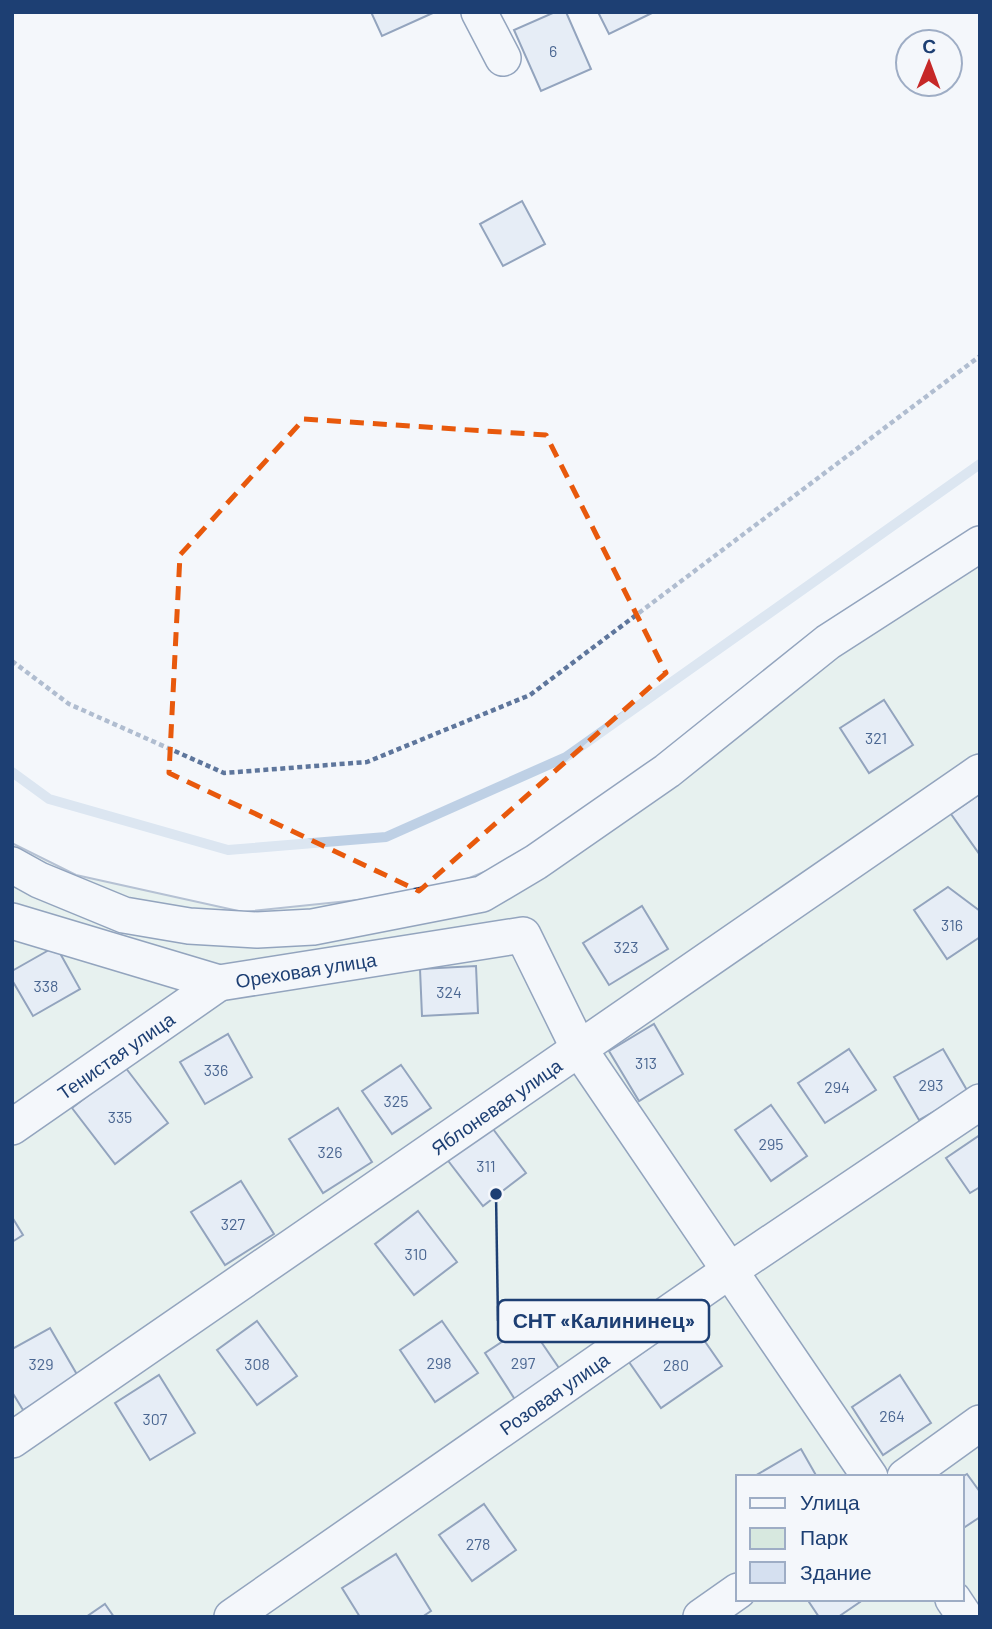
<svg xmlns="http://www.w3.org/2000/svg" width="992" height="1629" font-family="Barlow,sans-serif">
  <style>
    .green { fill: #d7e8df; stroke: #687fa3; stroke-width: 2; fill-rule: evenodd }
    .lines { fill: none; stroke-linecap: round; stroke-linejoin: round }
    .stream { stroke: #bed0e5; stroke-width: 10 }
    .building { fill: #d5e0f0; stroke: #1d3f73; stroke-width: 2 }
    .minor-casing { stroke: #1d3f73; stroke-width: 38 }
    .path { stroke: #5e769c; stroke-width: 4.5; stroke-dasharray: 5 3.5; stroke-linecap: butt }
    .minor { stroke: #f4f7fb; stroke-width: 35 }
    .marked { fill: none; stroke: #e8590c; stroke-width: 5; stroke-dasharray: 14 9; stroke-linejoin: round }
    .labels { text-anchor: middle; dominant-baseline: central; stroke-width: 5; stroke-linejoin: round; paint-order: stroke }
    .number-label { font-size: 16px; fill: #4b6792 }
    .street-label { font-size: 19px; fill: #1d3f73; stroke: #f4f7fb }
    .leader { fill: none; stroke: #1d3f73; stroke-width: 2.5 }
    .callout-dot { fill: #1d3f73; stroke: #f4f7fb; stroke-width: 2.5 }
    .callout { fill: #f4f7fb; stroke: #1d3f73; stroke-width: 2.5 }
    .callout-label { font-size: 21px; text-anchor: middle; font-weight: bold; fill: #1d3f73 }
  </style>
  <rect width="100%" height="100%" fill="#f4f7fb"/>
  <path class="green" d="M 980,528 L 980,1617 L 12,1617 L 12,843 L 76,875 L 243,912 L 435,892 L 535,851 ZM 738,1477 L 962,1477 L 962,1599 L 738,1599 Z"/>
  <g class="lines">
    <path class="stream" d="M 12,772 L 49,799 L 228,850 L 386,837 L 566,757 L 980,464"/>
  </g>
  <g class="building">
    <path d="M 371,12 L 435,12 L 382,36 Z"/>
    <path d="M 555,12 L 566,12 L 591,69 L 541,91 L 514,30 Z"/>
    <path d="M 598,12 L 654,12 L 609,34 Z"/>
    <path d="M 522,201 L 545,244 L 503,266 L 480,224 Z"/>
    <path d="M 884,700 L 913,745 L 869,773 L 840,728 Z"/>
    <path d="M 980,794 L 980,855 L 951,814 Z"/>
    <path d="M 948,887 L 980,911 L 980,937 L 947,959 L 914,910 Z"/>
    <path d="M 642,906 L 668,949 L 609,985 L 583,943 Z"/>
    <path d="M 56,946 L 80,989 L 33,1016 L 12,980 L 12,971 Z"/>
    <path d="M 476,966 L 478,1013 L 422,1016 L 420,969 Z"/>
    <path d="M 654,1024 L 683,1074 L 639,1101 L 609,1051 Z"/>
    <path d="M 228,1034 L 252,1077 L 205,1104 L 180,1062 Z"/>
    <path d="M 849,1049 L 876,1090 L 825,1123 L 798,1083 Z"/>
    <path d="M 943,1049 L 968,1092 L 919,1120 L 894,1077 Z"/>
    <path d="M 401,1065 L 431,1108 L 392,1134 L 362,1091 Z"/>
    <path d="M 125,1067 L 168,1123 L 115,1164 L 72,1108 Z"/>
    <path d="M 771,1105 L 807,1156 L 771,1181 L 735,1130 Z"/>
    <path d="M 338,1108 L 372,1162 L 323,1193 L 289,1139 Z"/>
    <path d="M 490,1125 L 526,1173 L 483,1206 L 446,1158 Z"/>
    <path d="M 980,1135 L 980,1187 L 970,1193 L 946,1158 Z"/>
    <path d="M 241,1181 L 274,1234 L 225,1265 L 191,1212 Z"/>
    <path d="M 418,1211 L 457,1262 L 414,1295 L 375,1244 Z"/>
    <path d="M 12,1217 L 23,1235 L 12,1242 Z"/>
    <path d="M 690,1320 L 722,1366 L 661,1408 L 629,1362 Z"/>
    <path d="M 257,1321 L 297,1376 L 257,1405 L 217,1350 Z"/>
    <path d="M 442,1321 L 478,1373 L 435,1402 L 400,1350 Z"/>
    <path d="M 529,1324 L 561,1371 L 516,1401 L 485,1353 Z"/>
    <path d="M 50,1328 L 79,1378 L 23,1410 L 12,1392 L 12,1349 Z"/>
    <path d="M 159,1375 L 195,1433 L 150,1460 L 115,1403 Z"/>
    <path d="M 900,1375 L 931,1423 L 883,1455 L 852,1407 Z"/>
    <path d="M 801,1449 L 817,1477 L 753,1477 Z"/>
    <path d="M 967,1474 L 980,1492 L 980,1517 L 962,1529 L 962,1477 Z"/>
    <path d="M 484,1504 L 516,1550 L 472,1581 L 439,1535 Z"/>
    <path d="M 396,1554 L 431,1611 L 422,1617 L 360,1617 L 342,1588 Z"/>
    <path d="M 807,1599 L 858,1599 L 860,1602 L 838,1617 L 819,1617 Z"/>
    <path d="M 105,1604 L 114,1617 L 86,1617 Z"/>
  </g>
  <g class="lines">
    <defs>
      <g id="minor">
        <path d="M 479,12 L 503,58"/>
        <path d="M 12,865 L 39,880 L 124,915 L 189,926 L 257,930 L 313,927 L 482,894 L 536,862 L 667,771 L 828,642 L 980,544"/>
        <path id="s1" d="M 12,921 L 219,983 L 523,935 L 579,1049 L 870,1477"/>
        <path id="s2" d="M 12,1127 L 219,983"/>
        <path id="s3" d="M 12,1440 L 980,772"/>
        <path d="M 905,1477 L 980,1423"/>
        <path d="M 953,1599 L 965,1617"/>
        <path id="s4" d="M 232,1617 L 729,1271 L 980,1102"/>
        <path d="M 701,1617 L 738,1591"/>
      </g>
    </defs>
    <use href="#minor" class="minor-casing"/>
    <path class="path" d="M 12,661 L 69,704 L 224,773 L 367,762 L 530,695 L 980,356"/>
    <use href="#minor" class="minor"/>
  </g>
  <path d="M0 0H992V1629H0ZM 304,419 L 546,435 L 666,673 L 419,891 L 169,773 L 180,555 Z" fill="#f4f7fb" fill-opacity=".55" fill-rule="evenodd"/>
  <path class="marked" d="M 304,419 L 546,435 L 666,673 L 419,891 L 169,773 L 180,555 Z"/>
  <g class="labels">
    <g class="number-label">
      <text x="553" y="50">6</text>
      <text x="876" y="737">321</text>
      <text x="952" y="924">316</text>
      <text x="626" y="946">323</text>
      <text x="46" y="985">338</text>
      <text x="449" y="991">324</text>
      <text x="646" y="1062">313</text>
      <text x="216" y="1069">336</text>
      <text x="931" y="1084">293</text>
      <text x="837" y="1086">294</text>
      <text x="396" y="1100">325</text>
      <text x="120" y="1116">335</text>
      <text x="771" y="1143">295</text>
      <text x="330" y="1151">326</text>
      <text x="486" y="1165">311</text>
      <text x="233" y="1223">327</text>
      <text x="416" y="1253">310</text>
      <text x="439" y="1362">298</text>
      <text x="523" y="1362">297</text>
      <text x="41" y="1363">329</text>
      <text x="257" y="1363">308</text>
      <text x="676" y="1364">280</text>
      <text x="892" y="1415">264</text>
      <text x="155" y="1418">307</text>
      <text x="478" y="1543">278</text>
    </g>
    <g class="street-label">
      <text stroke="none"><textPath href="#s1" startOffset="304">Ореховая улица</textPath></text>
      <text stroke="none"><textPath href="#s2" startOffset="126">Тенистая улица</textPath></text>
      <text stroke="none"><textPath href="#s3" startOffset="588">Яблоневая улица</textPath></text>
      <text stroke="none"><textPath href="#s4" startOffset="392">Розовая улица</textPath></text>
    </g>
  </g>
  <path class="leader" d="M496 1194L498 1321"/>
  <circle class="callout-dot" cx="496" cy="1194" r="7"/>
  <rect class="callout" x="498" y="1300" width="211" height="42" rx="7"/>
  <g class="callout-label">
    <text x="604" y="1328">СНТ «Калининец»</text>
  </g>
  <rect width="992" height="1629" fill="none" stroke="#1d3f73" stroke-width="28"/>
  <rect x="736" y="1475" width="228" height="126" fill="#f4f7fb" stroke="#9eadc5" stroke-width="2"/>
  <rect x="750" y="1498" width="35" height="10" fill="#f4f7fb" stroke="#9eadc5" stroke-width="2"/>
  <text x="800" y="1510" font-size="21" fill="#1d3f73">Улица</text>
  <rect x="750" y="1528" width="35" height="21" fill="#d7e8df" stroke="#9eadc5" stroke-width="2"/>
  <text x="800" y="1545" font-size="21" fill="#1d3f73">Парк</text>
  <rect x="750" y="1562" width="35" height="21" fill="#d5e0f0" stroke="#9eadc5" stroke-width="2"/>
  <text x="800" y="1580" font-size="21" fill="#1d3f73">Здание</text>
  <g transform="translate(929 63) rotate(1)"><circle r="33" fill="#f4f7fb" stroke="#9eadc5" stroke-width="2"/>
  <path d="M0-5L12 26L0 18L-12 26Z" fill="#c62828"/>
  <text y="-10" font-size="19" font-weight="bold" text-anchor="middle" fill="#1d3f73">С</text>
  </g>
</svg>
